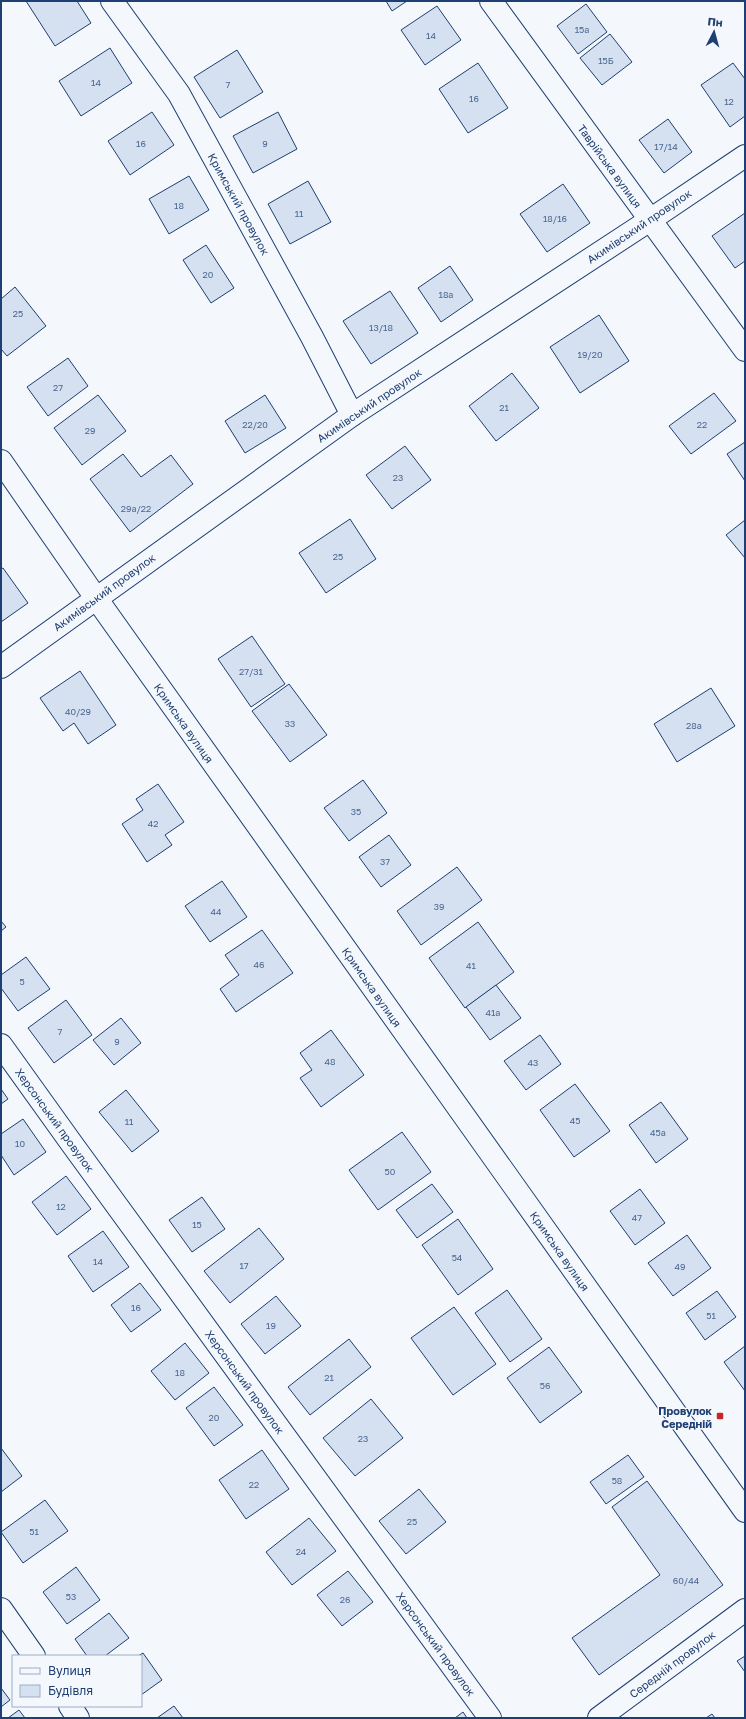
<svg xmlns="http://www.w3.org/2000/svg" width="746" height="1719" font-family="'Golos Text',sans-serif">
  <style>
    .building { fill: #d5e0f0; stroke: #1d3f73 }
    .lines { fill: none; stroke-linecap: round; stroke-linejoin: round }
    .minor-casing { stroke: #1d3f73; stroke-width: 24 }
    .tertiary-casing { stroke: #1d3f73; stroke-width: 24 }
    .minor { stroke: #f4f7fb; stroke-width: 22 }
    .tertiary { stroke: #f4f7fb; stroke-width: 22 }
    .poi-dot { fill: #c62828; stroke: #f4f7fb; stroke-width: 1.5 }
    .labels { text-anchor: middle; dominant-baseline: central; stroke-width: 3; stroke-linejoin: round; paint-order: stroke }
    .number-label { font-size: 9px; fill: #4b6792 }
    .street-label { font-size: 11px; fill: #1d3f73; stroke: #f4f7fb }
    .poi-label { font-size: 11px; font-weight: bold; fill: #1d3f73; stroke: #f4f7fb; text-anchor: end }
  </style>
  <rect width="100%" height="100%" fill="#f4f7fb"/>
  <g class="building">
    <path d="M 26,1 L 77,1 L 91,23 L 55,46 Z"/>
    <path d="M 386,1 L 407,1 L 392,11 Z"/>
    <path d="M 586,4 L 607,32 L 578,54 L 557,26 Z"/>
    <path d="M 437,6 L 461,40 L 425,65 L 401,30 Z"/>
    <path d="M 610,34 L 632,62 L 602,85 L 580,58 Z"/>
    <path d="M 110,48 L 132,83 L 81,116 L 59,81 Z"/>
    <path d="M 237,50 L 263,92 L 220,118 L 194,77 Z"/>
    <path d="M 478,63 L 508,108 L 468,133 L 439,89 Z"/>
    <path d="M 733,63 L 745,79 L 745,116 L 730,127 L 701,85 Z"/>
    <path d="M 152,112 L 174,145 L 130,175 L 108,141 Z"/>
    <path d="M 278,112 L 297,149 L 253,173 L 233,136 Z"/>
    <path d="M 668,119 L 692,152 L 664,173 L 639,140 Z"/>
    <path d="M 189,176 L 209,210 L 169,234 L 149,199 Z"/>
    <path d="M 308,181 L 331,222 L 290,244 L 268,204 Z"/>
    <path d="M 563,184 L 590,223 L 547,252 L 520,214 Z"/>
    <path d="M 745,213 L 745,261 L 735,268 L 712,236 Z"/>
    <path d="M 206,245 L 234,288 L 211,303 L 183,260 Z"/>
    <path d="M 450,266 L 473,300 L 441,322 L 418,288 Z"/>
    <path d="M 15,287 L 46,326 L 7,356 L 1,349 L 1,299 Z"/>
    <path d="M 390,291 L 418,333 L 371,364 L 343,321 Z"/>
    <path d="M 599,315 L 629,361 L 580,393 L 550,347 Z"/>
    <path d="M 68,358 L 88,386 L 48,416 L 27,387 Z"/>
    <path d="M 512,373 L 539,408 L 496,441 L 469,406 Z"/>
    <path d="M 714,393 L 736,421 L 691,454 L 669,426 Z"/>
    <path d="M 98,395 L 126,431 L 82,465 L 54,428 Z"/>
    <path d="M 265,395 L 286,428 L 245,453 L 225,421 Z"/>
    <path d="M 745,442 L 745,481 L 727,454 Z"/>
    <path d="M 405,446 L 431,480 L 392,509 L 366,475 Z"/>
    <path d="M 123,454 L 141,477 L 171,455 L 193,484 L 130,532 L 90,479 Z"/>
    <path d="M 350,519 L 376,559 L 326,593 L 299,553 Z"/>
    <path d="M 745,520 L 745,558 L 726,535 Z"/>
    <path d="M 3,568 L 28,603 L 1,622 L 1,569 Z"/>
    <path d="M 252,636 L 285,684 L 251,707 L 218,659 Z"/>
    <path d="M 80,671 L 116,725 L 88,744 L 74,723 L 63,731 L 40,698 Z"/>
    <path d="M 289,684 L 327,735 L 290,762 L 252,711 Z"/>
    <path d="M 711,688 L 735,726 L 677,762 L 654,724 Z"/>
    <path d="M 363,780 L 387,813 L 349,841 L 324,808 Z"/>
    <path d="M 158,784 L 184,822 L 165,835 L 172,845 L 147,862 L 122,824 L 143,810 L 136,799 Z"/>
    <path d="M 389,835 L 411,865 L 381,887 L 359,857 Z"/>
    <path d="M 457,867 L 482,900 L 421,945 L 397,911 Z"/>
    <path d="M 222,881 L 247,917 L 210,942 L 185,906 Z"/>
    <path d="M 1,921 L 6,927 L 1,931 Z"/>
    <path d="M 478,922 L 514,972 L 465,1008 L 429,958 Z"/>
    <path d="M 262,930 L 293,973 L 236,1012 L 220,989 L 239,975 L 225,955 Z"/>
    <path d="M 26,957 L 50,989 L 18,1011 L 1,988 L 1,975 Z"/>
    <path d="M 496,985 L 521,1018 L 490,1040 L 466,1007 Z"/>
    <path d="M 66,1000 L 92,1035 L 54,1063 L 28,1028 Z"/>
    <path d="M 121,1018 L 141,1043 L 114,1065 L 93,1040 Z"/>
    <path d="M 331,1030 L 364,1075 L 321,1107 L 300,1078 L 312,1070 L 300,1053 Z"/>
    <path d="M 540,1035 L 561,1064 L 526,1090 L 504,1061 Z"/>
    <path d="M 575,1084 L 610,1131 L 574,1157 L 540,1110 Z"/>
    <path d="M 1,1089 L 8,1099 L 1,1104 Z"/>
    <path d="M 126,1090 L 159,1131 L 132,1152 L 99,1112 Z"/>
    <path d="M 661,1102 L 688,1139 L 656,1163 L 629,1125 Z"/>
    <path d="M 23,1119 L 46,1152 L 14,1175 L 1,1155 L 1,1134 Z"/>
    <path d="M 402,1132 L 431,1172 L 378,1210 L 349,1170 Z"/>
    <path d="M 66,1176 L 91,1209 L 57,1235 L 32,1202 Z"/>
    <path d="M 432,1184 L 453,1212 L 417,1238 L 396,1210 Z"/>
    <path d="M 640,1189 L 665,1223 L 635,1245 L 610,1211 Z"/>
    <path d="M 202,1197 L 225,1229 L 192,1252 L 169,1220 Z"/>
    <path d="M 458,1219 L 493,1269 L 458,1295 L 422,1245 Z"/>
    <path d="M 259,1228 L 284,1259 L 230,1303 L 204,1271 Z"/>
    <path d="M 103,1231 L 129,1267 L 93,1292 L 68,1256 Z"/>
    <path d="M 687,1235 L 711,1268 L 673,1296 L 648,1263 Z"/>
    <path d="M 140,1283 L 161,1310 L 131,1332 L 111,1305 Z"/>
    <path d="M 507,1290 L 542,1339 L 510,1362 L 475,1313 Z"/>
    <path d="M 717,1291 L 736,1317 L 705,1340 L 686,1313 Z"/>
    <path d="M 276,1296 L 301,1326 L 265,1354 L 241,1324 Z"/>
    <path d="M 454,1307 L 496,1364 L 453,1395 L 411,1338 Z"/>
    <path d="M 349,1339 L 371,1367 L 310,1415 L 288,1387 Z"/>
    <path d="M 185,1343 L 209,1373 L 175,1400 L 151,1371 Z"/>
    <path d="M 745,1346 L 745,1391 L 724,1362 Z"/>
    <path d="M 549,1347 L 582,1392 L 540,1423 L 507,1378 Z"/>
    <path d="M 214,1387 L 243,1425 L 214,1446 L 186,1408 Z"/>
    <path d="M 371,1399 L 403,1438 L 355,1476 L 323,1438 Z"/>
    <path d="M 1,1448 L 22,1476 L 1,1492 Z"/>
    <path d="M 262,1450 L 289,1489 L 246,1519 L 219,1480 Z"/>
    <path d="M 628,1455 L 644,1477 L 606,1504 L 590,1482 Z"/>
    <path d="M 647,1481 L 723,1585 L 599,1675 L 572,1638 L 660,1575 L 612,1507 Z"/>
    <path d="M 419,1489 L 446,1522 L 406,1554 L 379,1521 Z"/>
    <path d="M 45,1500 L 68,1531 L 23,1563 L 1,1532 Z"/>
    <path d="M 309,1518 L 336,1551 L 292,1585 L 266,1552 Z"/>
    <path d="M 76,1567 L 100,1600 L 67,1624 L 43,1592 Z"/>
    <path d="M 348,1571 L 373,1602 L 342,1626 L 317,1595 Z"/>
    <path d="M 109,1613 L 129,1638 L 105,1656 L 87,1656 L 75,1639 Z"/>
    <path d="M 143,1653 L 162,1680 L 141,1695 L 141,1656 L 138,1656 Z"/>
    <path d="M 745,1656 L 745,1672 L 737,1661 Z"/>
    <path d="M 1,1688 L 10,1700 L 1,1707 Z"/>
    <path d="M 174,1706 L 183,1718 L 157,1718 Z"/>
    <path d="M 19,1710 L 25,1718 L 8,1718 Z"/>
    <path d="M 463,1712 L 467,1718 L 455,1718 Z"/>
    <path d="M 712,1714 L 715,1718 L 706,1718 Z"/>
  </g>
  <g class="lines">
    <defs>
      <g id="minor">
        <path d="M 112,1 L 179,94 L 312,337 L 352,415"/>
        <path d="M 491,1 L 745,350"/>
        <path d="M 1,667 L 352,415 L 650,220 L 745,156"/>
        <path d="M 1,1045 L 72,1144 L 490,1718"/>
        <path d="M 1,1609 L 34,1656"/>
        <path d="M 70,1706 L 78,1718"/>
        <path d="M 599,1718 L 745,1610"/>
      </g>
      <path id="tertiary" d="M 1,461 L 96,598 L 745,1511"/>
    </defs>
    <use href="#minor" class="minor-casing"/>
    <use href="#tertiary" class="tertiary-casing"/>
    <use href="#minor" class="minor"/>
    <use href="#tertiary" class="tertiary"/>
  </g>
  <rect class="poi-dot" x="716" y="1412" width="8" height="8" rx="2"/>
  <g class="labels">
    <g class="number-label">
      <text x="582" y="29">15а</text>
      <text x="431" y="35">14</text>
      <text x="606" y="60">15Б</text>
      <text x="96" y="82">14</text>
      <text x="228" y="84">7</text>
      <text x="474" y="98">16</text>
      <text x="729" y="101">12</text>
      <text x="141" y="143">16</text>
      <text x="265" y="143">9</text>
      <text x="666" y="146">17/14</text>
      <text x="179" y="205">18</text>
      <text x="299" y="213">11</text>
      <text x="555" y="218">18/16</text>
      <text x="208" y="274">20</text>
      <text x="446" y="294">18а</text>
      <text x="18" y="313">25</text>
      <text x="381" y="327">13/18</text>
      <text x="590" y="354">19/20</text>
      <text x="58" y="387">27</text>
      <text x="504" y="407">21</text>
      <text x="255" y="424">22/20</text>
      <text x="702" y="424">22</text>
      <text x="90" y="430">29</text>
      <text x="398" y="477">23</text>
      <text x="136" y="508">29а/22</text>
      <text x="338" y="556">25</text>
      <text x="251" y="671">27/31</text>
      <text x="78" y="711">40/29</text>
      <text x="290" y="723">33</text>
      <text x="694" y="725">28а</text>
      <text x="356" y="811">35</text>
      <text x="153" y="823">42</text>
      <text x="385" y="861">37</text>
      <text x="439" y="906">39</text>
      <text x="216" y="911">44</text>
      <text x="259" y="964">46</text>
      <text x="471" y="965">41</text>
      <text x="22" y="981">5</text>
      <text x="493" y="1012">41а</text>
      <text x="60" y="1031">7</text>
      <text x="117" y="1041">9</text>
      <text x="330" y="1061">48</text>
      <text x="533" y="1062">43</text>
      <text x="575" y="1120">45</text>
      <text x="129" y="1121">11</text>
      <text x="658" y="1132">45а</text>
      <text x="20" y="1143">10</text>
      <text x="390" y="1171">50</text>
      <text x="61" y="1206">12</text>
      <text x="637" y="1217">47</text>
      <text x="197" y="1224">15</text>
      <text x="457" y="1257">54</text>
      <text x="98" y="1261">14</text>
      <text x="244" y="1265">17</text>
      <text x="680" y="1266">49</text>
      <text x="136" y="1307">16</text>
      <text x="711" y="1315">51</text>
      <text x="271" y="1325">19</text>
      <text x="180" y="1372">18</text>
      <text x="329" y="1377">21</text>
      <text x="545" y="1385">56</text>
      <text x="214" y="1417">20</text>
      <text x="363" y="1438">23</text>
      <text x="617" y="1480">58</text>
      <text x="254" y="1484">22</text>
      <text x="412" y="1521">25</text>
      <text x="34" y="1531">51</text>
      <text x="301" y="1551">24</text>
      <text x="686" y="1580">60/44</text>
      <text x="71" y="1596">53</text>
      <text x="345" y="1599">26</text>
    </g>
    <g class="street-label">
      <text transform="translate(610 166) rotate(54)">Таврійська вулиця</text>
      <text transform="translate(239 204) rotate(61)">Кримський провулок</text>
      <text transform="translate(639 226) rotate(-34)">Акимівський провулок</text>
      <text transform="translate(369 405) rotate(-34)">Акимівський провулок</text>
      <text transform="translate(104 592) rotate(-36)">Акимівський провулок</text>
      <text transform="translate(184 723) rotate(55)">Кримська вулиця</text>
      <text transform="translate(372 987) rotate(55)">Кримська вулиця</text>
      <text transform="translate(55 1120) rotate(54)">Херсонський провулок</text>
      <text transform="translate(560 1251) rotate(55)">Кримська вулиця</text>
      <text transform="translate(245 1382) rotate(54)">Херсонський провулок</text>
      <text transform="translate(436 1644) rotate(54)">Херсонський провулок</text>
      <text transform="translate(672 1664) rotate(-37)">Середній провулок</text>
    </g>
    <g class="poi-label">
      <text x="712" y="1410">Провулок<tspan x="712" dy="13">Середній</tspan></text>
    </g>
  </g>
  <rect width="746" height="1719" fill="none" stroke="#1d3f73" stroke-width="4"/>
  <rect x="12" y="1655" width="130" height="52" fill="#f4f7fb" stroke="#9eadc5"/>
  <rect x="20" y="1668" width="20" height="6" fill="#f4f7fb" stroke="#9eadc5"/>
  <text x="48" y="1675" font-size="12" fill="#1d3f73">Вулиця</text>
  <rect x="20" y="1685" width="20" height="12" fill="#d5e0f0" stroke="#9eadc5"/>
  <text x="48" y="1695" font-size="12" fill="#1d3f73">Будівля</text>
  <g transform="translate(714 32) rotate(6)" stroke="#f4f7fb" stroke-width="3" paint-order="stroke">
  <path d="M0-3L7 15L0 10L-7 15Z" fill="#1d3f73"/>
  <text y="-6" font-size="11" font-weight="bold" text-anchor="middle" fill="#1d3f73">Пн</text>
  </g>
</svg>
